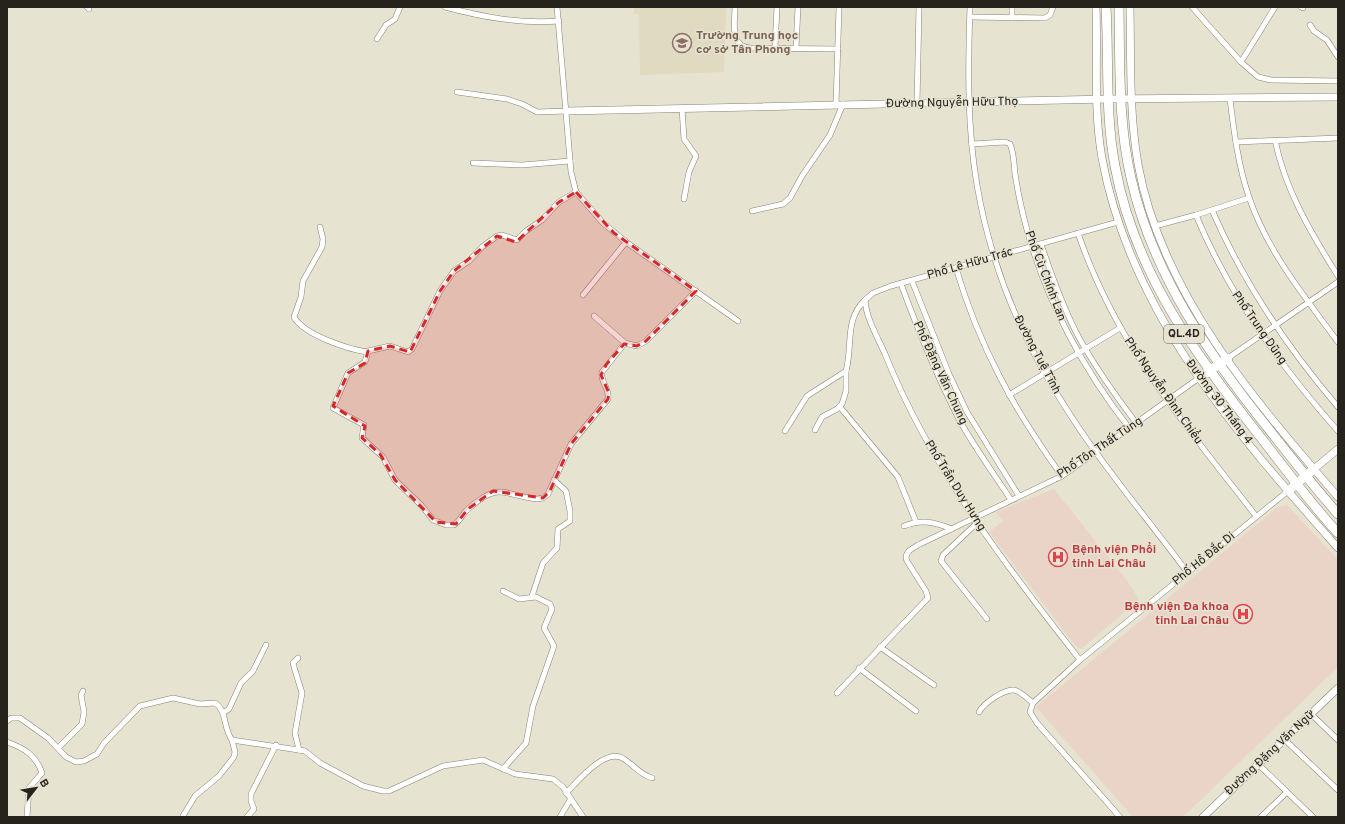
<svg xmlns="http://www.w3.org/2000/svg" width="1345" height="824" font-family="Overpass,sans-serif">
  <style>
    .built { fill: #dfdac0 }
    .medical { fill: #ead4c7 }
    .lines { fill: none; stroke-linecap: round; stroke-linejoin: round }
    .street-casing { stroke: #878373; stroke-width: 6 }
    .secondary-casing { stroke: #878373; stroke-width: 8 }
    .highway-casing { stroke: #878373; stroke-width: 10 }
    .street { stroke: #fff; stroke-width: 5 }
    .secondary { stroke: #fff; stroke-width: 7 }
    .highway { stroke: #fff; stroke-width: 9 }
    .marked { fill: #d62828; fill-opacity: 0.2; stroke: #d62828; stroke-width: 3; stroke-dasharray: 8 5; stroke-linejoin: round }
    .labels { text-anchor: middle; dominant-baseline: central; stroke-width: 3; stroke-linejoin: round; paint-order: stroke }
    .shield { fill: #e7e3d1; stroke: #5f5d52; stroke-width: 1 }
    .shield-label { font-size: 11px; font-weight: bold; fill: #25231c }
    .education-label { font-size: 12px; font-weight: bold; fill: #785e54; stroke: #e7e3d1; text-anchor: start }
    .street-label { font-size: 12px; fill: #25231c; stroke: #e7e3d1 }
    .health-label { font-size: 12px; font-weight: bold; fill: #be3a42; stroke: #e7e3d1; text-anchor: start }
  </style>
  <rect width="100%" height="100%" fill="#e7e3d1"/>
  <path class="built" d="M 634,7 L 726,7 L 724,72 L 640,75 L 639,14 L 634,14 Z"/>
  <g class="medical">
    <path d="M 1054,489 L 1128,582 L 1139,600 L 1081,649 L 1075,645 L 989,532 L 1003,521 L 996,512 Z"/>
    <path d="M 1287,505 L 1338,560 L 1338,667 L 1183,817 L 1133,817 L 1036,707 L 1278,507 Z"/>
  </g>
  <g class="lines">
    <defs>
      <g id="street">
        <path d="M 87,7 L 89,9"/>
        <path d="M 445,7 C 483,17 519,24 559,21"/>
        <path d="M 557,7 L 571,172 L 576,192 L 603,223 L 626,242 L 738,321"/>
        <path d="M 735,7 C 735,23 729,47 751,48 L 838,49"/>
        <path d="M 970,7 C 968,66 967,127 977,185 C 991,268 1025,347 1071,416 C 1106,471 1149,520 1187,572"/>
        <path d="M 1192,7 L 1241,62 L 1258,77 L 1271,80 L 1338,81"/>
        <path d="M 1301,7 L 1303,8"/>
        <path d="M 970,17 L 1045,18 L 1050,15 L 1053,7"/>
        <path d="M 1012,18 L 1012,7"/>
        <path d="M 1310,25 L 1314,31 L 1327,40 L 1338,57"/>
        <path d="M 377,39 L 386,25 L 395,19 L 400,7"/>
        <path d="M 775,48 L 777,7"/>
        <path d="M 796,48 L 798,7"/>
        <path d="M 1241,62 L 1275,7"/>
        <path d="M 457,92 L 507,99 L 522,104 L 537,112 L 567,111"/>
        <path d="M 1230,99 C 1234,132 1238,165 1249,197 C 1267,251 1305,297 1338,342"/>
        <path d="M 917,104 L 919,7"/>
        <path d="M 836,105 L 839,7"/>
        <path d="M 682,108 L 684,139 L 696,156 L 689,172 L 684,199"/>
        <path d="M 1275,140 C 1285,190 1311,233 1338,276"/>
        <path d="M 1236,142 L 1338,138"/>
        <path d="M 972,144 L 1005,142 L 1010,144 C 1014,153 1014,164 1015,174 C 1018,193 1022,212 1027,230 C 1047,302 1084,371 1130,429"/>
        <path d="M 473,163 L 522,165 L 570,161"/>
        <path d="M 576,192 L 559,202 L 542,220 L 526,231 L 517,240 L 502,235 L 497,236 L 482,247 L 469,261 L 454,271 L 440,291 L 412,349 L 408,352 L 390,346 L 368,351 L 365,362 L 348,373 L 333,408 L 364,425 L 362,438 L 383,457 L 395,480 L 422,506 L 433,520 L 446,525 L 454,525 C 460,521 463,513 468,509 C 500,481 502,495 537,499 L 543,498 L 548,494 L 571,444 L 608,399 C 610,388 600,383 602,372 L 625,343"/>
        <path d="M 1212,210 C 1243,282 1287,347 1338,407"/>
        <path d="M 752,211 L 783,204 L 790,198 L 802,176 L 830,135 L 843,104"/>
        <path d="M 1196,215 C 1229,295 1281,367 1338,431"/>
        <path d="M 1155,226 L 1196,215 L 1249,198"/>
        <path d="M 320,227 L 323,239 L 322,247 L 303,281 L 301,297 L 294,317 C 304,335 348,349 367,352"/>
        <path d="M 1078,233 C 1115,343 1186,426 1256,516"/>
        <path d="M 1041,244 C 1051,274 1062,304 1076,332 C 1093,365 1115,395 1137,424"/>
        <path d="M 956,268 C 979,346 1014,410 1062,476"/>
        <path d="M 912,281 L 949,374 L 967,412 L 1019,496"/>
        <path d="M 901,284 C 918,330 937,377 960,421 C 975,448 994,474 1011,500"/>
        <path d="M 583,295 L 626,242"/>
        <path d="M 594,316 L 625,343 L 637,346 L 646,341 L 696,291"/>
        <path d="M 1228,358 L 1338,282"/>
        <path d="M 1009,395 L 1120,328"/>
        <path d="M 840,407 L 898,477 L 916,522"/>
        <path d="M 815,430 L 822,417 L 837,409 L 842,404 L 846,391 L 846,371"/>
        <path d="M 785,431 L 807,396 L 846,371 C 853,346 844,320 865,300"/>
        <path d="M 977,523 L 943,555 L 941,561 L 987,619"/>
        <path d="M 904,526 C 922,519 934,522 952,529"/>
        <path d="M 532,596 L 543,563 L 557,548 L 558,529 L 570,521 L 570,511 L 566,491 L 554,480"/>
        <path d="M 880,647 L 934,685"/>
        <path d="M 298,658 L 293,663 L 294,667 L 302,693 L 295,733 L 299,750"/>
        <path d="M 1080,660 C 1005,565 931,468 885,354 C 878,338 866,318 865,300 L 873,293 L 891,286 L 1118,222"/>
        <path d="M 859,668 L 916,711"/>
        <path d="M 837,693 L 928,598 L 926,591 L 907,561 C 903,552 913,548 920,544 L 1062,476 L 1199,378"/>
        <path d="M 979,712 C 984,703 1004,689 1014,690 C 1020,691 1028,699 1033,703"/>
        <path d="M 223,713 L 229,709 L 241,683 L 253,671 L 266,645"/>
        <path d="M 1311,714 L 1338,740"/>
        <path d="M 7,721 L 11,718 L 20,718 L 48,738 L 66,757 L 76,762 L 84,761 L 97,754 L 104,743 L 140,706 L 173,698 L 200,704 L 215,703 C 227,710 223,728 232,740 L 305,751 L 320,763 L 363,786 L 383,791 L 389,791 L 443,766 L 483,760 L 515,774 L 553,779 L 563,787 L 583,817"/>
        <path d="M 1284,739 L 1338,790"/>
        <path d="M 7,742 C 24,748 36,755 42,773 L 29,788 L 27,817"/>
        <path d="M 58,748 L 82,724 L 84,712 L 81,695 L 83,691"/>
        <path d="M 1258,764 L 1313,817"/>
        <path d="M 503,769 L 526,743 L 533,706 L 554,646 L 544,628 L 552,609 L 550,604 L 536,597 L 519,599 L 503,591"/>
        <path d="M 566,793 C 577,782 606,746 624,759 C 635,766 639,774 652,778"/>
        <path d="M 183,816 L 195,796 L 219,776 L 234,757 L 235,752 L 232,740"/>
        <path d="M 247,817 L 254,809 L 251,801 L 251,794 L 276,745"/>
        <path d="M 560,817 L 570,800"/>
        <path d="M 1120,817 L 1037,723 L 1030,712 L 1033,703 L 1080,660 L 1288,491"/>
        <path d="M 1261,817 L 1287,792"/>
      </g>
      <g id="secondary">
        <path d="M 1096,7 C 1098,57 1093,108 1102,158 C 1130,313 1237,434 1338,548"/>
        <path d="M 1130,7 C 1131,59 1129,112 1138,164 C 1161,293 1255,401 1338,497"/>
        <path d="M 567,111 L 1109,99 L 1338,97"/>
        <path d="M 1314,469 L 1338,449"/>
        <path d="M 1203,817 L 1338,688"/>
      </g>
      <g id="highway">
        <path d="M 1106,7 C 1109,60 1105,114 1115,166 C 1134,272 1197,357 1262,439 C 1287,471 1311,504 1338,533"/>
        <path d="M 1119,7 C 1120,64 1118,123 1131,178 C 1153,276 1210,356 1271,432 C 1293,460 1315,488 1338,514"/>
        <path d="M 1199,378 L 1228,358"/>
        <path d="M 1288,491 L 1314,469"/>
      </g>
    </defs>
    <use href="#street" class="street-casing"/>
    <use href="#secondary" class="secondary-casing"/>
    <use href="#highway" class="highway-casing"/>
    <use href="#street" class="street"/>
    <use href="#secondary" class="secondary"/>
    <use href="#highway" class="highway"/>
  </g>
  <path class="marked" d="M 576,192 L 614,233 L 696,291 L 646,341 L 637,346 L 624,344 L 606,365 L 601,375 L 609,393 L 608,399 L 571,444 L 550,491 L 543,498 L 493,491 L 468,509 L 456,524 L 436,522 L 395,480 L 380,454 L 362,438 L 365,426 L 333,406 L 348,373 L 365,363 L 368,351 L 390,346 L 410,352 L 440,291 L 454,271 L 497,236 L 516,242 L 559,202 Z"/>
  <defs>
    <symbol id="school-ring" viewBox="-11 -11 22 22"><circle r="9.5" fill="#e7e3d1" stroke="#8d6e63" stroke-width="1.5"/><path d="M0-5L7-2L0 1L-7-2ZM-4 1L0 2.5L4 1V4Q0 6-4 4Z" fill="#8d6e63"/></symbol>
    <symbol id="hospital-ring" viewBox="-11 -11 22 22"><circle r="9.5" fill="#e7e3d1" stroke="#e0444e" stroke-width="1.5"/><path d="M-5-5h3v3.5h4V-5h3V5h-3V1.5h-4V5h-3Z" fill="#e0444e"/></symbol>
  </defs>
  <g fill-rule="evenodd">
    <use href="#school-ring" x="671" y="32" width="22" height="22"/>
    <use href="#hospital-ring" x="1047" y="546" width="22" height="22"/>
    <use href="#hospital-ring" x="1232" y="603" width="22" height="22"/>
  </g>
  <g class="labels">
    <rect class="shield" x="1164" y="325" width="40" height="18" rx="3"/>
    <g class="shield-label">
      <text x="1184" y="334">QL.4D</text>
    </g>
    <g class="education-label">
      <text x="696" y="36">Trường Trung học<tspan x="696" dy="14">cơ sở Tân Phong</tspan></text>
    </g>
    <g class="street-label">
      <text transform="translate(952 103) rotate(-1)">Đường Nguyễn Hữu Thọ</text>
      <text transform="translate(970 264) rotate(-16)">Phố Lê Hữu Trác</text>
      <text transform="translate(1045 276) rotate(69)">Phố Cù Chính Lan</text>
      <text transform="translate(1259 328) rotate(55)">Phố Trung Dũng</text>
      <text transform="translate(1037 355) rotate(62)">Đường Tuệ Tĩnh</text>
      <text transform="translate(940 373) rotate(65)">Phố Đặng Văn Chung</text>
      <text transform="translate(1163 391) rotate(55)">Phố Nguyễn Đình Chiểu</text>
      <text transform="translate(1219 402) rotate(53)">Đường 30 Tháng 4</text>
      <text transform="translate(1100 448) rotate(-34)">Phố Tôn Thất Tùng</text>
      <text transform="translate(955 486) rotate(58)">Phố Trần Duy Hưng</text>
      <text transform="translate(1204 559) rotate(-39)">Phố Hồ Đắc Di</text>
      <text transform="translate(1270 753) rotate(-43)">Đường Đặng Văn Ngữ</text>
    </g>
    <g class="health-label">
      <text x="1072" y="550">Bệnh viện Phổi<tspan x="1072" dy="14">tỉnh Lai Châu</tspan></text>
      <text x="1229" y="607" text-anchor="end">Bệnh viện Đa khoa<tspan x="1229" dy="14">tỉnh Lai Châu</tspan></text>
    </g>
  </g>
  <rect width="1345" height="824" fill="none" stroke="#25231c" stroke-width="16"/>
  <g transform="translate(36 788) rotate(59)" stroke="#e7e3d1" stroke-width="3" paint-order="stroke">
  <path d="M0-3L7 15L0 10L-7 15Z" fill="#25231c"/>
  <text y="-6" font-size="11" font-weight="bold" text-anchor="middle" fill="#25231c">B</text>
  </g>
</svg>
